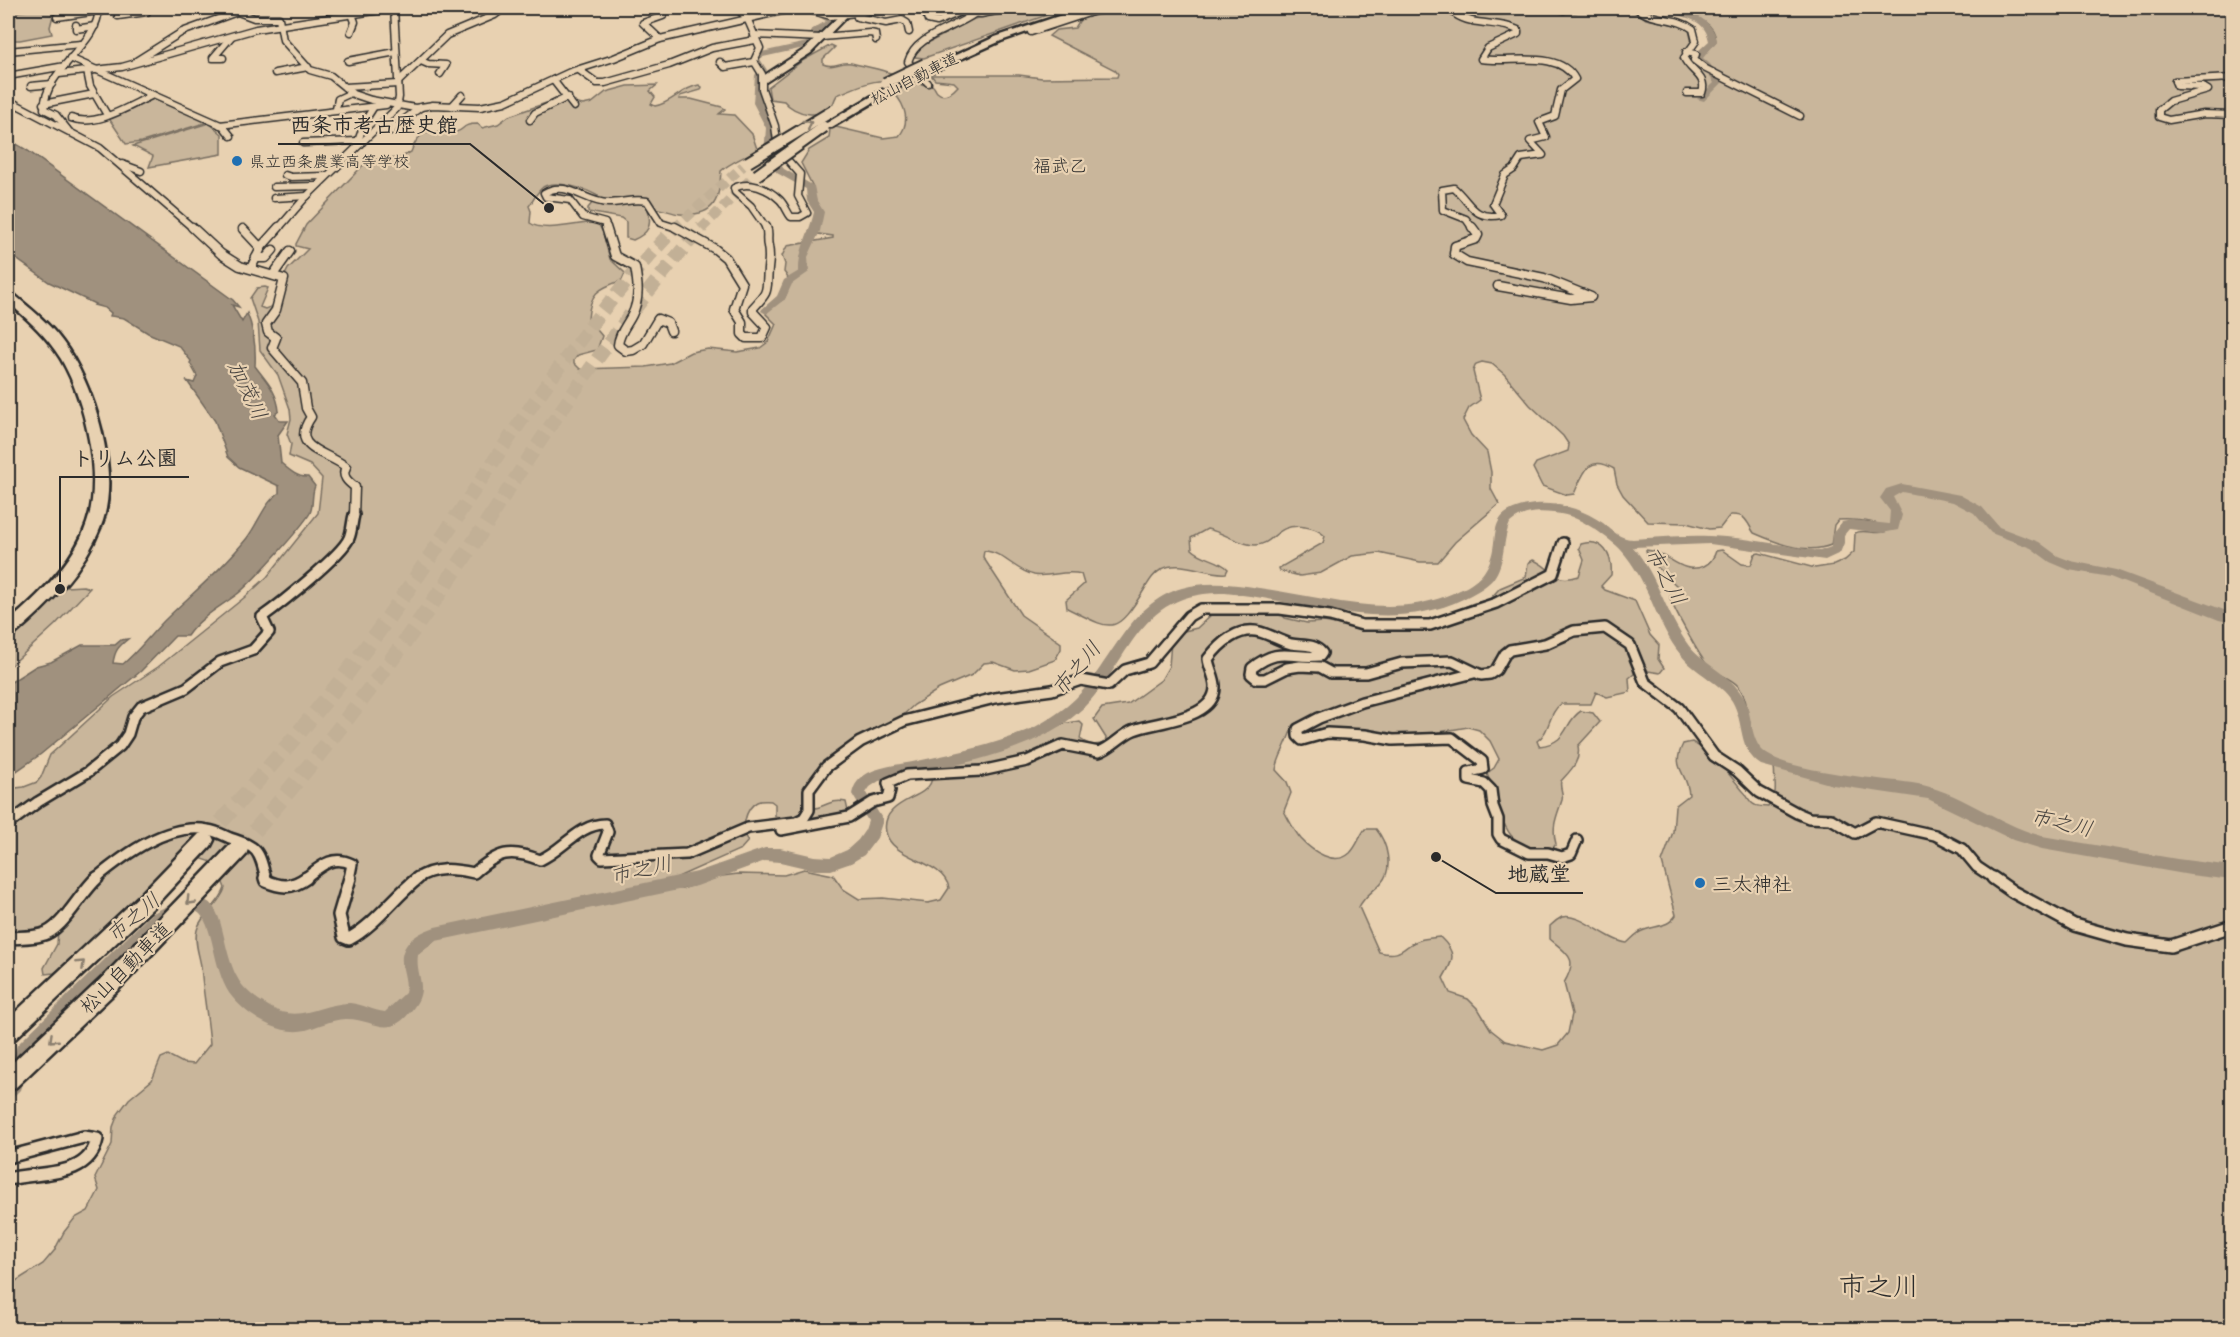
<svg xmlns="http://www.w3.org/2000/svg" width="2240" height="1337" font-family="Delius,'Klee One',sans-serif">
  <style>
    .green { fill: #c9b69b; stroke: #7a7063; stroke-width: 1.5; fill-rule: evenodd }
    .water { fill: #a0917e; stroke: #71685d; stroke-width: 1.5 }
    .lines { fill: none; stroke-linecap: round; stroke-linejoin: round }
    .river { fill: #a0917e; fill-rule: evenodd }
    .highway-tunnel-far2 { stroke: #c2b096; stroke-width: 10; stroke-dasharray: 10 5; stroke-linecap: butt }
    .highway-tunnel-far1 { stroke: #c2b096; stroke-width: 14; stroke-dasharray: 14 7; stroke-linecap: butt }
    .highway-tunnel { stroke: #c2b096; stroke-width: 16; stroke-dasharray: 16 8; stroke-linecap: butt }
    .street-far3-casing { stroke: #2b2b2b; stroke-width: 9 }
    .street-far2-casing { stroke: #2b2b2b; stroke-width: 11 }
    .street-far1-casing { stroke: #2b2b2b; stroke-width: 14 }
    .street-casing { stroke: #2b2b2b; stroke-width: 16 }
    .secondary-casing { stroke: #2b2b2b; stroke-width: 4 }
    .highway-casing { stroke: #2b2b2b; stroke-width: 5 }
    .street-far3 { stroke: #e8d1b1; stroke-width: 6 }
    .street-far2 { stroke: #e8d1b1; stroke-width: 8 }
    .street-far1 { stroke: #e8d1b1; stroke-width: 9 }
    .street { stroke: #e8d1b1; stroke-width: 11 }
    .secondary { fill: #e8d1b1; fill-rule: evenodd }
    .highway { fill: #e8d1b1; fill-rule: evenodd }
    .highway-bridge-casing { stroke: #2b2b2b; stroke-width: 14; stroke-linecap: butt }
    .highway-bridge { stroke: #e8d1b1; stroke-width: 10 }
    .oneway { stroke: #8a7e6e }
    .poi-dot { fill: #1f6fb2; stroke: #e8d1b1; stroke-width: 2 }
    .labels { text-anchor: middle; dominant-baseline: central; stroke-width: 4.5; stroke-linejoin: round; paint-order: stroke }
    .far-street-label { font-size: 16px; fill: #2b2b2b; stroke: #e8d1b1 }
    .far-poi-label { font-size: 16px; fill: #2b2b2b; stroke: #e8d1b1; text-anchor: start }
    .far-quarter-label { font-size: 18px; fill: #2b2b2b; stroke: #e8d1b1 }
    .poi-label { font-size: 20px; fill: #2b2b2b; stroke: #e8d1b1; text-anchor: start }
    .street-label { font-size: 20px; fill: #2b2b2b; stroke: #e8d1b1 }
    .water-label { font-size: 21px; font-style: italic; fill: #484440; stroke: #e8d1b1 }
    .near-quarter-label { font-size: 27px; fill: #2b2b2b; stroke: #e8d1b1 }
    .leader { fill: none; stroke: #2b2b2b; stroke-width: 2 }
    .callout-dot { fill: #2b2b2b; stroke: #e8d1b1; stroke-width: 2 }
    .callout-label { font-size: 21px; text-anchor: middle; font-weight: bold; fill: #2b2b2b; stroke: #e8d1b1; stroke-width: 4.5; stroke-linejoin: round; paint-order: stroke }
  </style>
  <rect width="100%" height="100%" fill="#e8d1b1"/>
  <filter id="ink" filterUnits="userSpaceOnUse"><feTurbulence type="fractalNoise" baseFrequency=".0167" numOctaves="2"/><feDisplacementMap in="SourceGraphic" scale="12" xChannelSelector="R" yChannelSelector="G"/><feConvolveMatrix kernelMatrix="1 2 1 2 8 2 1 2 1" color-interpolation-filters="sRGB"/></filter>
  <g filter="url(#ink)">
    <g class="green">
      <path d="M 43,8 L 55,8 L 50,27 L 52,34 L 20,40 L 8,40 L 8,13 Z"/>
      <path d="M 1020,8 L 1067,8 L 924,58 L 915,57 L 915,53 L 920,47 L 974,19 Z"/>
      <path d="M 1114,8 L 1631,8 L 1646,19 L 1682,26 L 1689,30 L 1692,43 L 1684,50 L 1691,55 L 1708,50 L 1716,41 C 1715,21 1694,16 1678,11 L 1677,9 L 1680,8 L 2232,8 L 2232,1329 L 8,1330 L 8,1286 L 43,1264 L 54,1251 L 64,1232 L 75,1218 L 88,1211 L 99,1190 L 95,1178 L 112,1144 L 113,1127 L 118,1114 L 129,1099 L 152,1080 L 161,1058 L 168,1055 L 183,1063 L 194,1064 L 210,1044 C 208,1018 203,993 201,966 C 199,954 194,942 197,930 C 201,914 220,905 225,888 L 215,863 L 182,852 L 121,915 L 70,961 L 54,973 L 45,974 L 44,968 L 57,944 L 58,930 L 8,935 L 8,789 L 24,787 L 37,782 L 41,777 L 50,755 L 113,697 L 158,667 L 245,597 L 267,577 L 318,513 L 322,478 L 310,465 L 289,456 L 291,444 L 287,434 L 291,419 L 290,409 L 278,375 L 260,350 L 258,322 L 250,298 L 257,288 L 265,287 L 268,288 L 260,307 L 265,309 L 273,306 L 281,283 L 288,269 L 308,249 L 296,246 L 296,244 L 306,225 L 368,160 L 400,158 L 411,152 C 422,121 437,137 456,132 C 465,130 461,124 478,124 L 482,128 L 498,124 L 509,116 L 546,103 L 561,101 L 583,105 L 592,103 L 606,92 L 628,86 L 657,85 L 650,91 L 655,97 L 651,104 L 655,106 C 672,103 681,88 699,85 L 702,87 L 701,90 L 680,96 L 679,99 L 691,99 L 722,107 L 725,109 L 719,114 L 734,115 L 752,134 L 757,149 C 745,158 732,161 721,171 C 719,200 716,217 680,214 C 669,213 659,206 648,209 C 652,226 649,233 633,240 L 626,238 L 626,222 L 621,218 L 588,212 L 588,208 L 598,196 C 586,189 556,179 543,187 C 537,191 534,200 529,206 L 531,211 L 530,223 C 546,234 580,221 598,223 L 603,233 L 610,259 L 625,273 L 622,280 C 599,289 590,291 588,319 L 602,336 L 597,350 L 578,355 L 574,359 L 574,363 L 580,369 L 646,367 L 670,363 L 691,352 L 708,349 L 737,352 L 760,348 L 768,342 L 776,324 L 766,314 L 770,307 L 784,299 C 789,289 792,281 784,272 L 785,264 L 782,256 L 787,246 L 833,238 L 833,236 L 811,233 L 811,228 L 820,221 L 820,208 L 815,200 L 813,187 L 801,163 L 809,150 L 829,138 L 830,129 L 836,127 L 883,138 L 899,136 C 911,122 905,105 894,93 L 903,86 C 882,73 857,87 837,95 C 835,98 834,101 833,104 C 822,121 794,114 784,101 L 770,99 L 768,87 L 802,61 L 831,45 L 835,47 L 823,59 L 823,64 C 833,69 841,61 851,63 C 863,66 875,68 887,72 C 906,77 910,85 932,85 C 935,87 935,90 937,92 C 944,99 954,91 958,86 L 954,82 L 935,80 L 931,75 L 1019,75 L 1042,78 L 1117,77 L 1118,74 L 1115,70 L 1049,36 L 1056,30 L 1075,28 L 1081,18 L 1108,13 ZM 1482,362 L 1492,364 L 1504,374 L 1530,405 L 1563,436 L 1569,445 L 1568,451 L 1536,463 L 1533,468 L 1542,486 L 1567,495 L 1574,494 C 1583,474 1588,453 1614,469 L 1617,484 L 1623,495 L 1648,522 L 1686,523 L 1709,529 L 1720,528 L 1730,515 C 1746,514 1746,521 1754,533 C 1777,543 1806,555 1831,545 L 1834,525 L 1838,520 C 1854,519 1870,521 1885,526 L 1887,531 C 1876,536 1865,528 1855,533 L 1854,552 L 1845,560 L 1834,565 L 1815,568 L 1759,553 L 1755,554 L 1751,565 L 1742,564 L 1722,550 L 1716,551 C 1714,558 1710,563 1704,566 C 1680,576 1668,551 1646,550 L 1648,558 L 1678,587 L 1670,597 C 1672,607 1703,663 1711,669 C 1719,675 1731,678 1738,686 C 1750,701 1746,717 1750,735 C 1753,750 1769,755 1774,768 C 1775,771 1774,778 1775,782 C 1776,794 1775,797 1768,807 C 1764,806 1758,807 1755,805 C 1748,802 1748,795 1743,791 C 1729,774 1712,753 1692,742 L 1683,744 C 1670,770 1688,771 1689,795 L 1675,806 L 1673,832 L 1662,862 L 1676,915 C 1668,928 1655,925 1642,931 C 1636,933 1632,939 1627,943 C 1607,941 1580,912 1562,917 C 1558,919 1553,923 1550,926 L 1550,939 C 1570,956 1578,959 1564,983 L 1572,1014 L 1568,1033 L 1558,1045 L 1543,1050 L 1505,1041 L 1491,1030 L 1479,1010 L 1468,999 L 1450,993 L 1443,978 C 1454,959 1457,953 1440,937 C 1433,938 1426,938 1420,940 C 1402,945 1405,958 1379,952 L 1359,907 C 1365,895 1373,892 1381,883 C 1394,869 1387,842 1376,829 L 1365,829 C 1359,837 1357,846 1350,853 C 1335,867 1312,851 1301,839 C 1294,831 1289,820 1284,811 L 1291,793 L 1287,782 L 1276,770 C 1278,759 1283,751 1287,741 C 1292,731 1293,714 1310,727 L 1305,735 L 1365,732 L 1395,736 L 1421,735 L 1468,727 L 1479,730 L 1490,741 L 1499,759 L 1494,768 L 1487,773 C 1488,780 1493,783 1494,790 C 1503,824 1508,853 1552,849 L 1556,844 C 1551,826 1557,816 1562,800 C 1564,793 1559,788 1561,781 C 1571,770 1581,761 1578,746 L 1600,722 L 1593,713 L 1581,711 C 1563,722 1570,743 1539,746 L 1537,741 C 1551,731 1548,713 1561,704 L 1591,704 L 1596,692 L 1607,697 L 1630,692 L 1629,678 L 1634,674 L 1631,659 L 1638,654 L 1648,671 L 1660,673 L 1664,668 L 1658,659 L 1659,645 L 1650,635 L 1635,601 L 1605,590 L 1601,586 L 1611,575 C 1613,556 1603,537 1581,544 L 1579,548 L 1584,560 L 1579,576 C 1552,585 1553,567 1533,560 L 1528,563 L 1526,577 L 1500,588 L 1489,600 L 1474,603 L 1413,628 L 1358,628 L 1324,622 L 1307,623 L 1285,618 L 1280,612 L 1212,614 L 1197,628 L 1180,632 L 1171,642 L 1169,666 L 1161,680 L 1128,704 L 1102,708 L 1094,719 L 1106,738 L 1105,743 C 1095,746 1088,745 1080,739 L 1083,725 L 1079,721 L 1062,724 L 1002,751 L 943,765 L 933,771 C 932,775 932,781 930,784 C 923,799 880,802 886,832 C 891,860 943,859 949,888 L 941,900 L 928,903 L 883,898 L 859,899 L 843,889 L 833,875 L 804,869 L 784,875 L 738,874 L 722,876 L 682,889 L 672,888 L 671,880 L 741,849 L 748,841 C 740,832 745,808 757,802 C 761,800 766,801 771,801 L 775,804 L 775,816 C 799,823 824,820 848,811 L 846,802 C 829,798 821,811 805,809 L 805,798 L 837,755 L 859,739 L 902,716 L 914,705 L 939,689 L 972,675 L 984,663 L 993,662 L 1015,670 L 1029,669 L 1055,660 L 1061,649 L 1061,643 L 1021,615 L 983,557 L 984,551 C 1002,551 1015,571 1034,575 C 1050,578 1065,569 1081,574 L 1084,584 L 1066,600 L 1067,608 C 1113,631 1115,636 1144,590 C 1149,582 1153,574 1162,569 C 1180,559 1207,575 1226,573 L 1228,569 C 1219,559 1202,559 1192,549 L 1191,538 L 1207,529 C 1223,532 1240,545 1255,545 C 1275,545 1275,522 1305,527 C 1314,529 1319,530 1325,536 L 1323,543 L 1279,568 L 1280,571 L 1300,576 L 1321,573 L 1352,556 L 1379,553 L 1420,562 L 1438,562 L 1455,542 L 1499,504 L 1491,489 L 1491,472 L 1487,452 L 1471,435 L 1463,420 L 1469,408 L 1480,400 L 1473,371 L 1476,364 Z"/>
      <path d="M 153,98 L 208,122 L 142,142 L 126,144 L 108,117 Z"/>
      <path d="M 209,123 L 222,134 L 222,154 L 149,167 L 153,156 L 133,146 Z"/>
      <path d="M 83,586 L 90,588 L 55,625 L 8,668 L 8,637 L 56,592 L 66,587 Z"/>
    </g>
    <path class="water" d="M 8,139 L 28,151 L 233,300 L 239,307 L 232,305 L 242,322 L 247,313 C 254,330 256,348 255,366 C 266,381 277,391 279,411 L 275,414 L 280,421 L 288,421 L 278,435 L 281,463 C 288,469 297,478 308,477 L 315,486 C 311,495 314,504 310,513 C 303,526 249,586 236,595 C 220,607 199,618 187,636 L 175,636 L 141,671 L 41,754 L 8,777 L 8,684 L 36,666 L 51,662 L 82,645 L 115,645 L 121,640 L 128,639 C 118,647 115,650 113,663 L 123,664 C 140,650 152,632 168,617 C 195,591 223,568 247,538 C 258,524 264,503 279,493 L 279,486 L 239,467 L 228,457 L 215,421 L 187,381 L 194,383 L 197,376 L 190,363 L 191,361 L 179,346 L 148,333 L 124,318 L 110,316 L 111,313 L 105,308 L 94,305 L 95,304 L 49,282 L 8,253 Z"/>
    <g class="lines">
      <g class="river">
        <path d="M 804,8 L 813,8 L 835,21 L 818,33 L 818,39 L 813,46 L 763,57 L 760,59 L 767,70 L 763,75 L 762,103 L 775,128 L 772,154 L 784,169 L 814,186 L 817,201 L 824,212 L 820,231 L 808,257 L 809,272 L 792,284 L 785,299 L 766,314 L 761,311 L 762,309 L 777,296 L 784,280 L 799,271 C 798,250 810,232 814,212 L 807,201 L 806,189 L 777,173 L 764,154 L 766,128 L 753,103 L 755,75 L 759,70 L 752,59 L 757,53 L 807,42 L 811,30 L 826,21 Z"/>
        <path d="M 1660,8 C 1682,6 1713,17 1717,41 L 1703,58 L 1710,64 L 1722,83 L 1704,101 L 1697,99 L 1714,83 L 1704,68 L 1695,59 L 1698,51 L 1709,41 C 1705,15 1677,18 1660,8 Z"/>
        <path d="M 1902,484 L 1960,495 L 1982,507 L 1999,527 L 2039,542 L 2058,556 L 2071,561 L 2116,570 L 2232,613 L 2232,623 L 2219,620 L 2110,577 L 2069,570 L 2050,562 L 2031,548 L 1991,533 L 1974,513 L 1953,502 L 1902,492 L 1893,497 L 1902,515 L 1898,530 L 1882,533 L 1849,529 L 1844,535 L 1844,543 L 1840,553 L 1825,560 L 1710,544 L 1633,547 C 1658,576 1666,615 1689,646 C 1704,665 1730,674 1742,695 C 1753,711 1749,736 1762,750 C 1783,772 1880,778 1912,783 C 1959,790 1996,824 2042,836 L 2177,859 L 2232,866 L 2232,880 L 2190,875 L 2042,849 L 2013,840 L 1928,799 L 1833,785 L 1761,765 C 1737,749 1745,723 1732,701 C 1721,683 1695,673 1681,655 C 1657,626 1650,586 1626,556 C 1619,546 1608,539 1599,532 C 1584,522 1571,514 1553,513 C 1538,511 1522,512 1510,523 C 1502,541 1506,562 1493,579 C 1485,588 1473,594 1463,599 C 1387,636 1303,600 1225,593 C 1127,590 1131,678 1066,722 C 1015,758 939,768 879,781 L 870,787 L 866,793 L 883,820 L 877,838 L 864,855 L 851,863 L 831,870 L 814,870 L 780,862 L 765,861 L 697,886 L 436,941 L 418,955 C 415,975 429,987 414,1007 C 388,1043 376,1018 345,1019 C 331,1020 319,1026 306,1030 C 280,1036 249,1017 233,998 C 213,975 215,929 200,914 C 190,905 172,919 163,924 L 30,1056 L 20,1090 L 14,1096 L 8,1098 L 8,1077 L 17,1045 L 151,914 C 233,870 213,928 237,977 C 243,990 258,1000 270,1007 C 299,1024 321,1003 350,1003 C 363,1004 373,1011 385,1012 L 405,993 C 407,985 405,978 403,969 C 397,945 415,934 435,927 L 697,872 L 765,848 L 780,848 L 814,856 L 831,857 L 847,850 L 858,840 L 865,830 L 868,821 L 852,794 C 854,784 859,778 868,773 C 884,765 905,764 922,760 C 960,752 1000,744 1035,727 C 1049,719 1064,710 1076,698 C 1112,662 1128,604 1182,588 C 1207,581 1234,584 1259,588 C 1320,596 1387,619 1446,596 C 1459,591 1476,584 1484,572 C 1506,542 1477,511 1535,504 C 1559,502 1583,509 1603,523 C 1609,528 1619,537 1626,538 C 1632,540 1641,538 1648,538 C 1668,537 1689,535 1709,536 C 1746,537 1784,546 1820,551 L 1831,547 L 1832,534 L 1842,522 L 1852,520 L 1889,524 L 1890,511 L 1880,498 L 1886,489 Z"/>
      </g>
      <g class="highway-tunnel-far2">
        <path d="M 674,229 L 743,166"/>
        <path d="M 701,229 L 751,179"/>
      </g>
      <g class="highway-tunnel-far1">
        <path d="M 457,516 C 524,415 591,315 676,227"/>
        <path d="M 491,516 C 556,415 623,317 702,227"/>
      </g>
      <g class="highway-tunnel">
        <path d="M 205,840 C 255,783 307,726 353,665 C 390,617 424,566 458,515"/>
        <path d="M 239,849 C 332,743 415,633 492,515"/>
      </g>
      <defs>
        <g id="street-far3">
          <path d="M 119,8 L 118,16 L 147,12"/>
          <path d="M 191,8 L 238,12 L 254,18 L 279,18 L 283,40 L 310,70 L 331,76 L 353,94 L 371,100 L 415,108 L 433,105 L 480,107 L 505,102 L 570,72 L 614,58 L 660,39 L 795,8"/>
          <path d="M 737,8 L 747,18 L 760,48 L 754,61 L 762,74 L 762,89 L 775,126 L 778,149 L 800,174 L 798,196 L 807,213 L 800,217 L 791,217 C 787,212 785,205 780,200 C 769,189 749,180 734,188 L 735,192 L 751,206 L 767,229"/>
          <path d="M 802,8 L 831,16 L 896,8"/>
          <path d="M 942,8 L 927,17 L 928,20 L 937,22 L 960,12 L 981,14 L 1012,8"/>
          <path d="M 1559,8 L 1563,10 L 1576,8"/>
          <path d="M 1636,8 C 1653,22 1676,16 1693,29 L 1696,41 L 1684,58 C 1690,72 1708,76 1702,93 L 1687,93"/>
          <path d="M 57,17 L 119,8"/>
          <path d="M 857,17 L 886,23 L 902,20 L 907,23 L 909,32"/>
          <path d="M 76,25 L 76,29 L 95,26"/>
          <path d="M 351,32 L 355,22 L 352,14"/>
          <path d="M 1031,32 L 1104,8"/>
          <path d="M 754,35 L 821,38"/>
          <path d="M 822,37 L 870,33 L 875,34 L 876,40"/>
          <path d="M 660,39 L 643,23 L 663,16 L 663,14"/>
          <path d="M 8,51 L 81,44"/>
          <path d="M 2232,51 L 2230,52 L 2232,54"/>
          <path d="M 1686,52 L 1696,54 L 1694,60 L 1706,69 L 1800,116"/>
          <path d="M 70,58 L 223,126 L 231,136"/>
          <path d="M 223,58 L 213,58 L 231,37"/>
          <path d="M 136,61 L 182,32 L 248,8"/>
          <path d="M 348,61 L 396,52"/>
          <path d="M 421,61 L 428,64 L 446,65 L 440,74"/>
          <path d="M 720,62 L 725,67 L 754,62"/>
          <path d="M 579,70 L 597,83 L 605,83 L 669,65 L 712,48 L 755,40"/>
          <path d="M 87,71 L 90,86 L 107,115"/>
          <path d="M 275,73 L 308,67"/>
          <path d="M 59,74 L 122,67 L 256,29 L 394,8"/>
          <path d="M 8,76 L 65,66"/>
          <path d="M 553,80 L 574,107"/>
          <path d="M 2175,81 L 2177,86 L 2203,87 L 2208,90 L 2170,101 L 2159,110 L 2159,117 L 2169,120 L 2204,114 L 2232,115"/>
          <path d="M 2175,81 L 2232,78"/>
          <path d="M 398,82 L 447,35 L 495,15 L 504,8"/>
          <path d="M 928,83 L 908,62 C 915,35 954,29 974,14"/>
          <path d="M 31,86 L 52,84"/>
          <path d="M 345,87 L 398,84"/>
          <path d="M 8,100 L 100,148 L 194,229"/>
          <path d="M 43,104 L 94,94"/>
          <path d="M 452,106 L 462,95"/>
          <path d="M 336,109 L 338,99 L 351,93"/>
          <path d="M 71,118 C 97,128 130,105 153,95"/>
          <path d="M 405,119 L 421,107"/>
          <path d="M 530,120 L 535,113 L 568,97"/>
          <path d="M 384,122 L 395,126 L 392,131"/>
          <path d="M 220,125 L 386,105"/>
          <path d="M 68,130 L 56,115 L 44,109 C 45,68 98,46 99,8"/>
          <path d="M 358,141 L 366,119 L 373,108"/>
          <path d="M 303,143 L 358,141 L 361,144"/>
          <path d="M 122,164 L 141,171"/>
          <path d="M 285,175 L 291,177 L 326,176"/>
          <path d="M 274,187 L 316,186"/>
          <path d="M 274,198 L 307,196"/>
          <path d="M 278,229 L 305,198 L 397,108 L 399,97 L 394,8"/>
          <path d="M 607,229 L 605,223 L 583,217 L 570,200 L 546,197 L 544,193 C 566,179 586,203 608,203 C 622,203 633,198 647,201 L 661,223 L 680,229"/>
          <path d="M 1473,229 L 1466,219 L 1443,210 L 1442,190 L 1454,188 C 1472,204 1473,220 1501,215 L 1493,204 L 1505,175 L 1514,169 L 1521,158 L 1543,155 L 1530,141 L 1546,137 L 1539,122 L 1555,116 L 1561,90 L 1575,79 C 1559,49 1509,64 1481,59 L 1488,48 L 1518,34 L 1518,30 C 1498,20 1474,27 1455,14 L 1492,8"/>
        </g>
        <g id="street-far2">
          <path d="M 192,227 L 221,254 L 240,266 L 284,279 L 276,310 L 266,324 L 268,332 L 276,338 L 272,348 L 302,383 L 306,408 L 311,417 C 288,450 329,452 346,467 C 341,476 348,482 355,487 L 354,516"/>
          <path d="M 606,227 L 615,256 L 635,267 C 638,283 640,299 632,315 C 627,325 619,333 618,345 L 626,351 L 633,350 L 643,344 L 658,319 L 668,323 L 671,331"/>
          <path d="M 675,227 L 715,249 L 726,258 L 742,284 L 734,309 L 742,322 L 742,334 L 746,338 L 762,338 L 767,327 L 753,312 L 753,308 C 770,290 766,292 768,269 C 769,258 770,257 768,246 C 766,239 769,233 766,227"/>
          <path d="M 1472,227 L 1478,235 L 1476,239 L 1455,246 L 1454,254 L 1467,262 L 1544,278 L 1591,297 L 1571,299 L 1498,286"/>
          <path d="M 243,229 L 258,245 L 262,246"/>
          <path d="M 256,258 L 266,258 L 273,250"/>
          <path d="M 251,268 L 262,246 L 279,227"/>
          <path d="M 273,275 L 290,251"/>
          <path d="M 8,312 L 15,302"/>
        </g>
        <g id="street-far1">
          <path d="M 1474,673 L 1362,702 L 1319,718 L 1298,729 L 1298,736 L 1302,740 L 1327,733 L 1365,735 L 1393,740 L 1452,738 L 1482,761 L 1483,769 L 1469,772 L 1469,780 L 1484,783 L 1491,790 L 1493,806 L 1498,819 L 1498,834 L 1501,839 L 1529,853 L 1548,853 L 1562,857 L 1571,854 L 1577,840"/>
          <path d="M 8,824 L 38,802 L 88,772 L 120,746 L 128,734 L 133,717 L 141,707 L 186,688 L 220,662 L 253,650 L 269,632 L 262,617 C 279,605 342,555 349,538 C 352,531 352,522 354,515"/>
          <path d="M 781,830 L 849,817 L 873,802 L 888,798 L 890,790 L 888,783 L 907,775 L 981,771 L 1027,761 L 1063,745 L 1099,752 C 1113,747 1121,735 1134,730 C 1156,721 1216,720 1215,686 C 1215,677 1209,668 1208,659 C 1220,643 1239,626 1260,632 C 1271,635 1280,641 1291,644 C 1302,646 1314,643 1322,653 L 1320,656 C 1289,659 1280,646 1252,668 L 1251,674 L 1257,679 L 1265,679 L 1287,668 L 1300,666 L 1320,667 L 1331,673 L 1366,673 L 1402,663 L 1452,661 L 1481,675 L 1490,674 L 1496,670 L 1505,654 L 1510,650 L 1545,644 L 1574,631 L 1605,628 L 1630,645 L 1645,682 L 1679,708 L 1714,756 L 1737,771 L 1759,792 L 1797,813 L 1809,818 L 1831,819 L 1855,833 L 1876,822 L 1935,835 L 1962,849 L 1977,867 L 1995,879"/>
          <path d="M 95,879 C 124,855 168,822 208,830 C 216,831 223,835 230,838 C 258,847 259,850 266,879"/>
          <path d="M 304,879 C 320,867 332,854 352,864 L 349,879"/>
          <path d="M 416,879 C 434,866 454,869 474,873 C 498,852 510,848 540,860 C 563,850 579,824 605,824 L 608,832 L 599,855 L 602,858 L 687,854 L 748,828 L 796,822 L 804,818 L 809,810 L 809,790 L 826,767 L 860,742 L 904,721 L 995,698 L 1052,690 L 1081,680 L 1109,685 L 1125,670 L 1149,663 L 1189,616 L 1201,609 L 1280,609 L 1330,616 L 1362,625 L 1430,625 L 1496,603 L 1553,574 L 1563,543"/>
        </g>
        <g id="street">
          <path d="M 265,878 L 266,881 C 282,888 292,888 306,878"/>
          <path d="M 350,878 L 339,915 L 344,937 L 349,939 C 376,924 394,897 418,878"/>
          <path d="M 1993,878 L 2013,892 L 2074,925 L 2127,940 L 2171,946 L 2232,926"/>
          <path d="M 8,938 C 19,937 31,938 41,935 C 63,930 79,894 97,878"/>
          <path d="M 8,1157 L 84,1137 L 97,1139 C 89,1179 40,1171 8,1179"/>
        </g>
        <path id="secondary" d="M 847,8 L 855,8 L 811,53 L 766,82 L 760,82 L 760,78 L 805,49 Z"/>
        <g id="highway">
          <path d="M 1083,8 L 1096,8 L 1001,41 L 934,71 L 925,69 L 995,37 Z"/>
          <path d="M 896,82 L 901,85 L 900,87 L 832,127 L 824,127 L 823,125 Z"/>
          <path d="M 8,292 L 12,293 C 30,308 48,322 62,341 C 94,383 122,474 101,526 C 84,570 49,605 14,635 L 8,637 L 8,622 C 39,596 74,562 87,523 C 103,477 85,400 61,359 C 47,336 27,319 8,302 Z"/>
          <path d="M 205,832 L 211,834 L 214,840 L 211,846 L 154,907 L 15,1039 L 8,1042 L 8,1019 L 140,895 L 199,834 Z"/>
          <path d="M 239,841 L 246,843 L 248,849 L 246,855 L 121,987 L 15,1088 L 8,1091 L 8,1067 L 107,973 L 232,843 Z"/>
        </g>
      </defs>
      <use href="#street-far3" class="street-far3-casing"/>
      <use href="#street-far2" class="street-far2-casing"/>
      <use href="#street-far1" class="street-far1-casing"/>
      <use href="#street" class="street-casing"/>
      <use href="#secondary" class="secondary-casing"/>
      <use href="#highway" class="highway-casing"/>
      <use href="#street-far3" class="street-far3"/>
      <use href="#street-far2" class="street-far2"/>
      <use href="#street-far1" class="street-far1"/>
      <use href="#street" class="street"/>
      <use href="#secondary" class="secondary"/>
      <use href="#highway" class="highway"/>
      <defs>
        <g id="highway-bridge">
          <path d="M 885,83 L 925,64"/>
          <path d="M 748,162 L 834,110"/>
          <path d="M 757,175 L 824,127"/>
        </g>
      </defs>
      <use href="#highway-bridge" class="highway-bridge-casing"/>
      <use href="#highway-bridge" class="highway-bridge"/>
    </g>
    <defs><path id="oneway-chevron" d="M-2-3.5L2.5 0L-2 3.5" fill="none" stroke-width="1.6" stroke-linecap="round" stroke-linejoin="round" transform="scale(1.5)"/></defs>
    <g class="oneway">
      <use href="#oneway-chevron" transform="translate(808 124) rotate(-31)"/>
      <use href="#oneway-chevron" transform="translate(190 901) rotate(134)"/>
      <use href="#oneway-chevron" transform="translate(81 964) rotate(-43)"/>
      <use href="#oneway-chevron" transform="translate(53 1039) rotate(137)"/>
    </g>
  </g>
  <g class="poi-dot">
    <circle cx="237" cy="161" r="6"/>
    <circle cx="1700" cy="883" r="6"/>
  </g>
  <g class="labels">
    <g class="far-street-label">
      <text transform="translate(914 78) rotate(-27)">松山自動車道</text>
    </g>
    <g class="far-poi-label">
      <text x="249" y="161">県立西条農業高等学校</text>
    </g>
    <g class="far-quarter-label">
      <text x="1060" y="165">福武乙</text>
    </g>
    <g class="poi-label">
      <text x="1712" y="883">三太神社</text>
    </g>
    <g class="street-label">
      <text transform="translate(125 967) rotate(-45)">松山自動車道</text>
    </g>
    <g class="water-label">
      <text transform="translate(248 390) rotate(64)">加茂川</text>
      <text transform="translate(1666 576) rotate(61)">市之川</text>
      <text transform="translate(1076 668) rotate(-50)">市之川</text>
      <text transform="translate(2062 822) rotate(13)">市之川</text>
      <text transform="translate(641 869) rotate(-13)">市之川</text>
      <text transform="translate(133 917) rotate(-40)">市之川</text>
    </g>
    <g class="near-quarter-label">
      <text x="1879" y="1285">市之川</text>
    </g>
  </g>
  <path class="leader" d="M549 208L470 144H278M60 589L60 477H189M1436 857L1496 893H1583"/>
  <g class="callout-dot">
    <circle cx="549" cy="208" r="6"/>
    <circle cx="60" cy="589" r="6"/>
    <circle cx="1436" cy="857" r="6"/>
  </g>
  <g class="callout-label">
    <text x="374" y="132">西条市考古歴史館</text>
    <text x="125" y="465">トリム公園</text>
    <text x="1539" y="881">地蔵堂</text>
  </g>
  <rect width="2240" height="1337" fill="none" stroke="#e8d1b1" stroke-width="30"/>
  <rect x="15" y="15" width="2210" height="1307" fill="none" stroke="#2b2b2b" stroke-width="2" filter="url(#ink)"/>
</svg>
